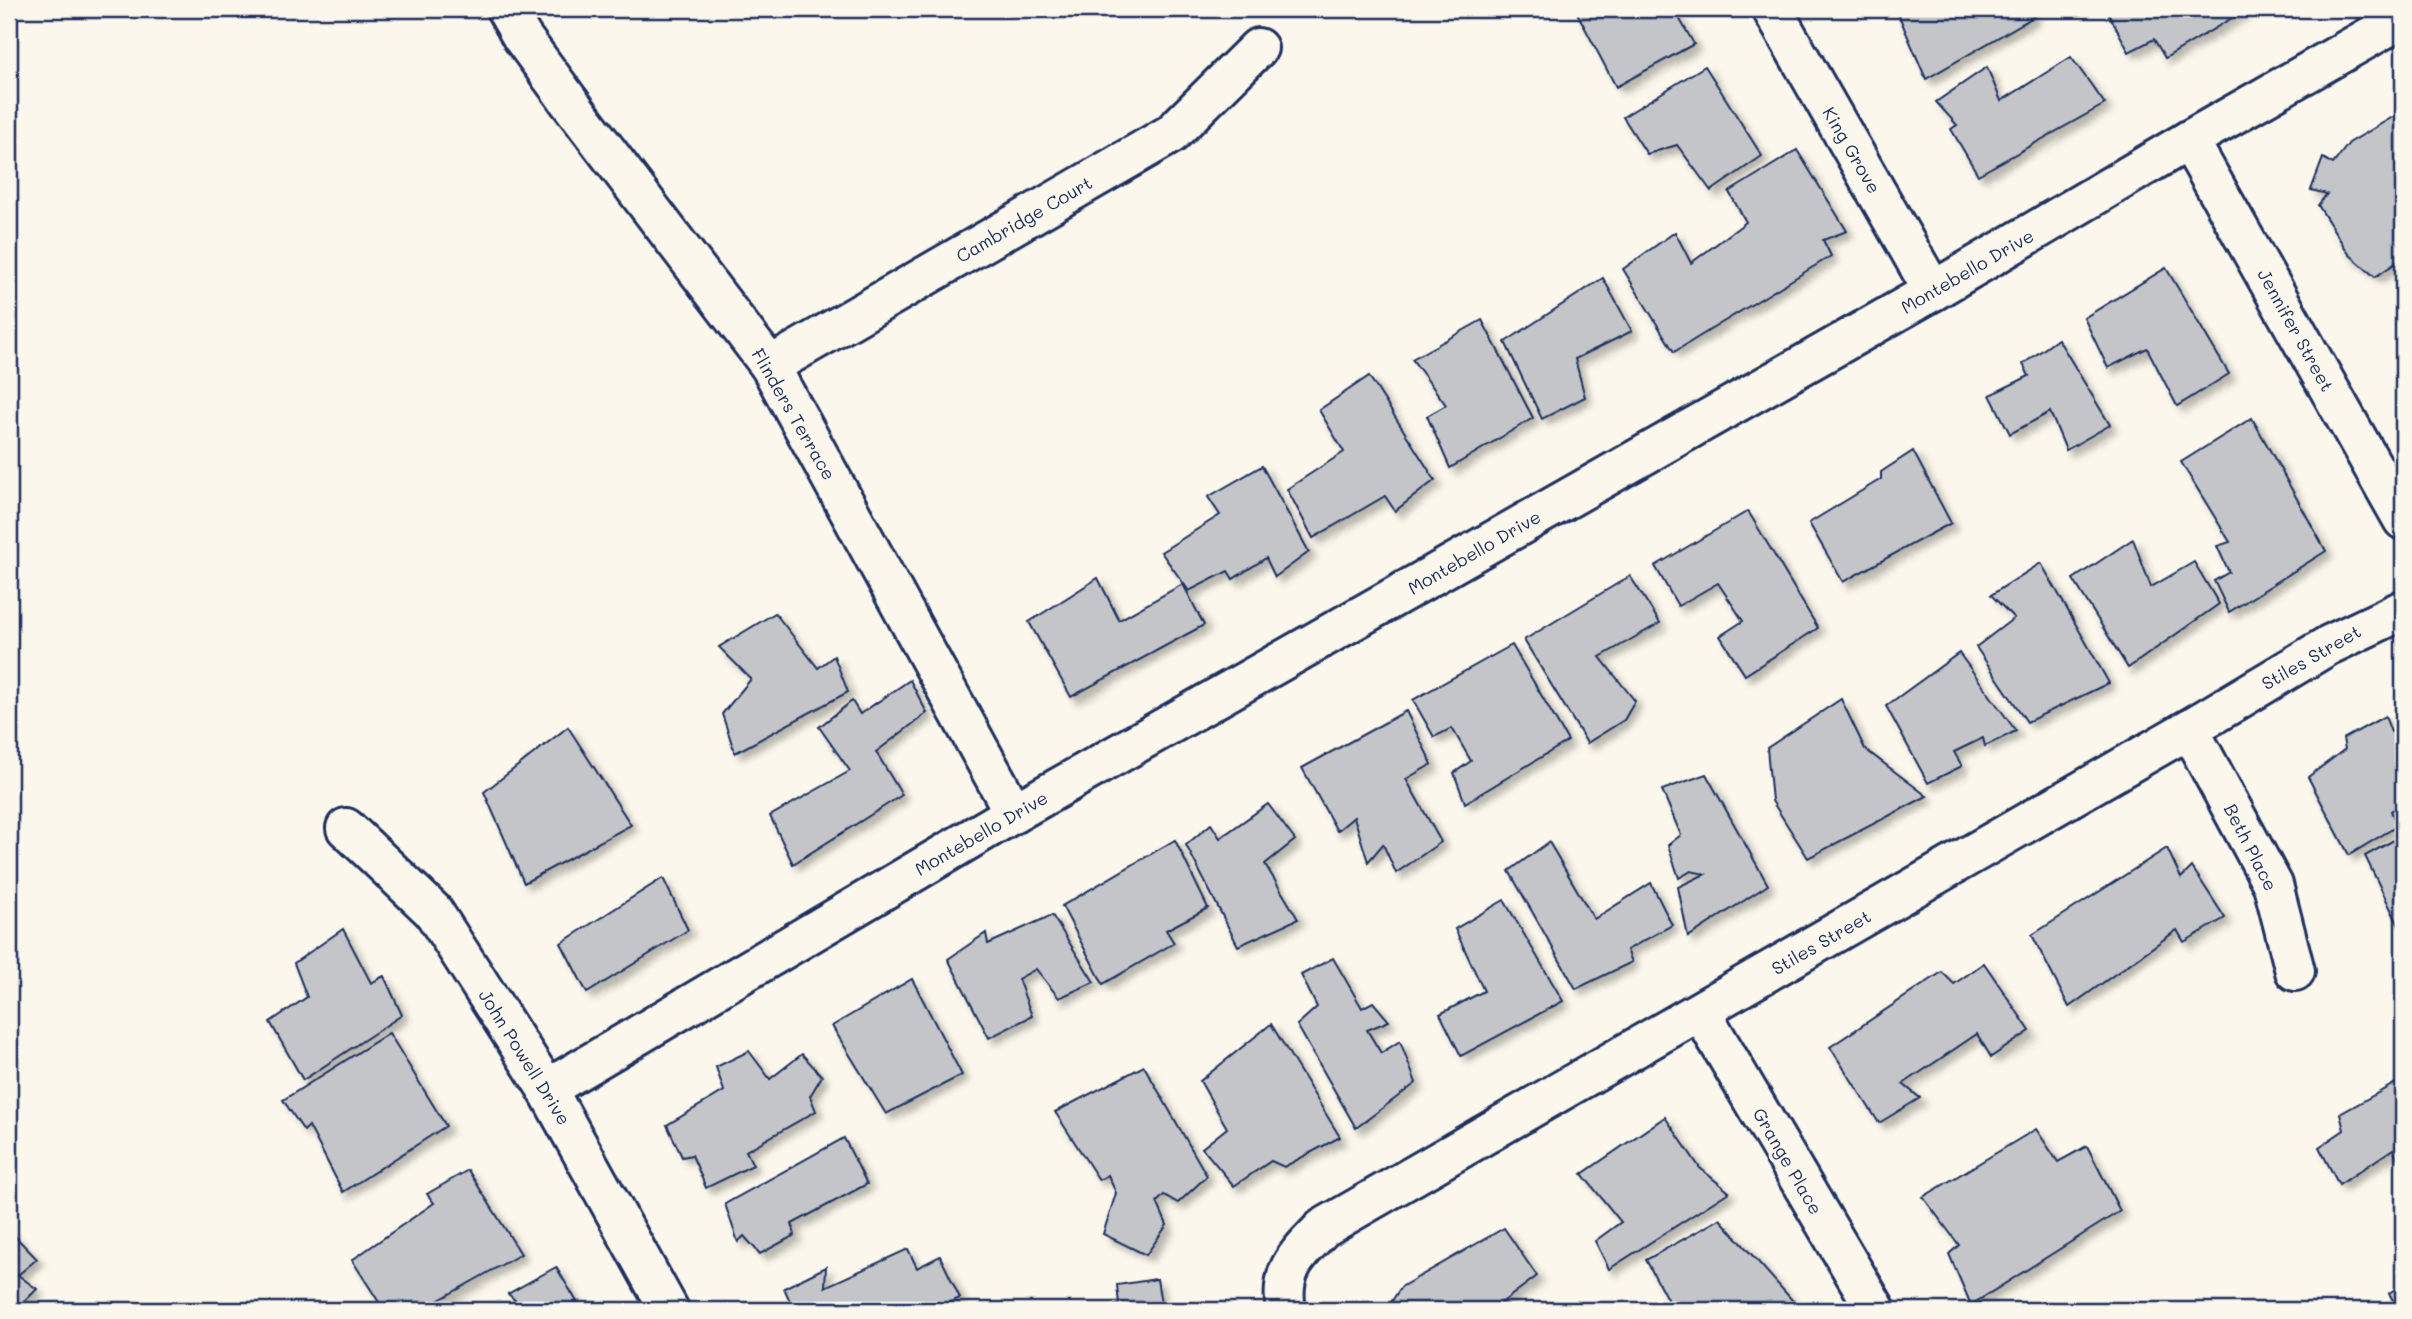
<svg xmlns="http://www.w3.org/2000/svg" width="2412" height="1319" font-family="Mali,sans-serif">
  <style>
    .building { fill: #c3c5c9; stroke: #1b2f5e; stroke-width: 2; filter: url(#shadow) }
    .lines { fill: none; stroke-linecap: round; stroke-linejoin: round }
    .street-casing { stroke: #1b2f5e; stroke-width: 44 }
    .street { stroke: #fbf7ec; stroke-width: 38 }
    .labels { text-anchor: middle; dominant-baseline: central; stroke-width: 7; stroke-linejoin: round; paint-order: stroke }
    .street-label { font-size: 18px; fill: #1b2f5e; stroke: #fbf7ec }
  </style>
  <defs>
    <filter id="shadow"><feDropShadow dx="6" dy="6" stdDeviation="3.5" flood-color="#0004"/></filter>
  </defs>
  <rect width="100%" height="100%" fill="#fbf7ec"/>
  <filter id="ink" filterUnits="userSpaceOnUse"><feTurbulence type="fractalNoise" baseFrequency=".0143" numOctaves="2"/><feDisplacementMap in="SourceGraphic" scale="14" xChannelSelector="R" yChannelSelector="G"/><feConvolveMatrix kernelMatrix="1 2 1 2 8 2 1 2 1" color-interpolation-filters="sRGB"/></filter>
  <g filter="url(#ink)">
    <g class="building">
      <path d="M 1575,9 L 1674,9 L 1694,44 L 1616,87 Z"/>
      <path d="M 1896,9 L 2028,9 L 2035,16 L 1926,79 Z"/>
      <path d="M 2106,9 L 2247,9 L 2165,58 L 2154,39 L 2129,52 Z"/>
      <path d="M 2071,57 L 2105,104 L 1978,175 L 1951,129 L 1957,125 L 1936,102 L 1987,67 L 2001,101 Z"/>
      <path d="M 1705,66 L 1762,156 L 1711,191 L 1677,145 L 1647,154 L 1623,117 Z"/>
      <path d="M 2403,111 L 2403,258 L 2375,277 L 2349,254 L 2318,205 L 2327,194 L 2311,190 L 2323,158 L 2333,164 L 2349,143 Z"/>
      <path d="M 1797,150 L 1847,231 L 1823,240 L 1831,256 L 1674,352 L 1623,269 L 1675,232 L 1691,263 L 1746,222 L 1729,192 Z"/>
      <path d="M 2166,268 L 2229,374 L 2177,406 L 2147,348 L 2108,368 L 2084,318 Z"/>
      <path d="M 1603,278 L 1632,331 L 1575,359 L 1585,397 L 1542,419 L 1505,342 Z"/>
      <path d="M 1482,320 L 1533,418 L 1450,468 L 1427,416 L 1446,405 L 1412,359 Z"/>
      <path d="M 2058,339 L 2110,425 L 2066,450 L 2050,412 L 2010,434 L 1990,395 L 2029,376 L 2023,364 Z"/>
      <path d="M 1369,376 L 1435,480 L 1395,511 L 1385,496 L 1313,538 L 1287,489 L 1344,452 L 1319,410 Z"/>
      <path d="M 2252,418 L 2326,551 L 2229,612 L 2214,581 L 2229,572 L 2217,546 L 2230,542 L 2181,462 Z"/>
      <path d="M 1913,451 L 1951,523 L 1843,582 L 1809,523 L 1881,479 L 1881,472 Z"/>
      <path d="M 1262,466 L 1309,552 L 1275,577 L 1266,558 L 1233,579 L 1228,571 L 1189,591 L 1161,552 L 1220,515 L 1208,497 Z"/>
      <path d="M 1748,511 L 1818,628 L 1745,675 L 1720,636 L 1743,621 L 1718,583 L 1678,606 L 1655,566 Z"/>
      <path d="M 2133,539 L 2151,587 L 2194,562 L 2219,604 L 2128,668 L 2073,579 Z"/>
      <path d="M 2041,563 L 2109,683 L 2027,722 L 1976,647 L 2014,618 L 1991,595 Z"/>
      <path d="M 1630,576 L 1660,623 L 1600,657 L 1635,701 L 1624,720 L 1587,743 L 1524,640 Z"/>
      <path d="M 1098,578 L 1119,620 L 1183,584 L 1204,625 L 1071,697 L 1029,622 Z"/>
      <path d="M 775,613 L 818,668 L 834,656 L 848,692 L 735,753 L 722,714 L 751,679 L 719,647 Z"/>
      <path d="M 1512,645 L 1568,741 L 1465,803 L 1454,773 L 1471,761 L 1452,728 L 1434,737 L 1413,700 Z"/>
      <path d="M 1959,653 L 2016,731 L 1985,746 L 1983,738 L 1954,752 L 1962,766 L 1928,783 L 1886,706 Z"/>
      <path d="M 910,680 L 927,713 L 876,752 L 902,795 L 793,864 L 770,816 L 850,771 L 819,727 L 852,701 L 860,714 Z"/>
      <path d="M 1841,699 L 1865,749 L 1927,796 L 1808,858 L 1772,801 L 1767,748 Z"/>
      <path d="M 1406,711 L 1432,764 L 1406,779 L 1441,842 L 1396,873 L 1383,844 L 1368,862 L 1354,817 L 1337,831 L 1302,768 Z"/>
      <path d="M 2385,716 L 2391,732 L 2403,724 L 2403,804 L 2391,811 L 2397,826 L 2349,855 L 2308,777 L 2345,749 L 2343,739 Z"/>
      <path d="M 568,727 L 631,825 L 524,883 L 484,792 Z"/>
      <path d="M 1706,774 L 1768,885 L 1688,937 L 1678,887 L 1705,874 L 1691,871 L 1679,878 L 1668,845 L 1681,835 L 1662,790 Z"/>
      <path d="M 1268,804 L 1295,840 L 1265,864 L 1298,919 L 1238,946 L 1186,845 L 1211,824 L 1220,838 Z"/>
      <path d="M 2403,835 L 2403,934 L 2365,856 Z"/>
      <path d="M 1175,840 L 1208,908 L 1166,930 L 1174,943 L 1103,984 L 1062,906 Z"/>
      <path d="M 1549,842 L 1594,919 L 1651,883 L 1672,925 L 1627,950 L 1632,962 L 1576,989 L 1509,871 Z"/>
      <path d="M 2167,848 L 2181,878 L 2192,867 L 2225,918 L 2184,942 L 2177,930 L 2069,1007 L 2032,935 Z"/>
      <path d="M 663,878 L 688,930 L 587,993 L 561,943 Z"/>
      <path d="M 1504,900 L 1563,1001 L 1461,1056 L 1440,1014 L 1484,991 L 1455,929 Z"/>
      <path d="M 1052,915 L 1094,982 L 1059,998 L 1036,969 L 1018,979 L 1032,1016 L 989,1038 L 948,959 L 986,933 L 988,944 Z"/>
      <path d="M 343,929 L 371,983 L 384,976 L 402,1015 L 303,1080 L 270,1022 L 307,997 L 294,963 Z"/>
      <path d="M 1333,958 L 1362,1008 L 1373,1002 L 1389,1021 L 1367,1030 L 1381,1053 L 1400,1041 L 1416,1083 L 1356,1128 L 1297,1025 L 1317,1007 L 1301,975 Z"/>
      <path d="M 1984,963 L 2030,1031 L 1991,1057 L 1977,1034 L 1903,1084 L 1920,1098 L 1879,1123 L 1830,1047 L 1942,972 L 1954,984 Z"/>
      <path d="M 912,979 L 962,1075 L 886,1114 L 832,1026 Z"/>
      <path d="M 1271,1024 L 1340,1137 L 1284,1167 L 1271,1161 L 1234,1186 L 1202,1148 L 1227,1128 L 1200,1081 Z"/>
      <path d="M 389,1033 L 446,1126 L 343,1192 L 309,1126 L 304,1131 L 283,1100 Z"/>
      <path d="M 749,1051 L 770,1079 L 802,1054 L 822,1076 L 810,1096 L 816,1111 L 746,1151 L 753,1165 L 706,1188 L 692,1155 L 682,1157 L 667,1125 L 724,1091 L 716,1067 Z"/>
      <path d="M 1144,1066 L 1207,1176 L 1178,1203 L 1164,1195 L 1157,1202 L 1167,1225 L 1146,1255 L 1103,1234 L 1116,1193 L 1108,1175 L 1099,1180 L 1055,1112 Z"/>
      <path d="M 2403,1079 L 2403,1171 L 2393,1149 L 2339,1185 L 2319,1147 L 2344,1130 L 2340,1114 Z"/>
      <path d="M 1665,1117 L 1700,1168 L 1729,1192 L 1609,1269 L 1595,1241 L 1621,1222 L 1582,1174 Z"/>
      <path d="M 2036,1129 L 2058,1162 L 2087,1146 L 2120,1211 L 1971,1305 L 1949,1254 L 1959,1245 L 1923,1197 Z"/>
      <path d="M 844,1138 L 867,1184 L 792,1224 L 795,1235 L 760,1254 L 744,1236 L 738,1242 L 725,1204 Z"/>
      <path d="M 468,1170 L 521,1254 L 421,1310 L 384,1310 L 352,1260 L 434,1203 L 427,1194 Z"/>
      <path d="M 1720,1219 L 1801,1310 L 1673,1310 L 1646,1260 Z"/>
      <path d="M 1504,1228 L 1537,1276 L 1492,1310 L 1386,1310 L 1401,1287 Z"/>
      <path d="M 9,1230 L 37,1259 L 18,1275 L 37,1289 L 16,1310 L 9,1310 Z"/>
      <path d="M 908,1249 L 917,1268 L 940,1256 L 960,1298 L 933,1310 L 794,1310 L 784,1288 L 826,1267 L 825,1287 Z"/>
      <path d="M 556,1267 L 582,1310 L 499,1310 L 515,1300 L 508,1294 Z"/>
      <path d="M 1157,1279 L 1162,1310 L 1103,1310 L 1119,1304 L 1117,1285 Z"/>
      <path d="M 2403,1284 L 2403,1310 L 2398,1310 L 2389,1293 Z"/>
    </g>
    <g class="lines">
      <defs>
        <g id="street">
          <path d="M 506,9 L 522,37 L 568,100 L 770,366 L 1014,813"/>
          <path d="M 1772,9 L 1933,291"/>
          <path d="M 2189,140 L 2403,520"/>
          <path d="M 770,366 L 1171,134 L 1258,48"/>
          <path d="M 2189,729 L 2273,885 L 2295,971"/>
          <path d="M 346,828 L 433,911 L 547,1089 L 669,1310"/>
          <path d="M 1701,1012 L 1876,1310"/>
          <path d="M 547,1089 L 1014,813 L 1933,291 L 2189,140 L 2403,18"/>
          <path d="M 1286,1310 C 1279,1270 1297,1255 1323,1228 L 2189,729 L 2329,645 L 2403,610"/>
        </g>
      </defs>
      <use href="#street" class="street-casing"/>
      <use href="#street" class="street"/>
    </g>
  </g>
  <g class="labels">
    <g class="street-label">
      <text transform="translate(1852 150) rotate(60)">King Grove</text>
      <text transform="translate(1024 219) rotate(-30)">Cambridge Court</text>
      <text transform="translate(1967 271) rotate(-30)">Montebello Drive</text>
      <text transform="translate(2296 330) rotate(61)">Jennifer Street</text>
      <text transform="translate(794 414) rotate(60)">Flinders Terrace</text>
      <text transform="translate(1474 552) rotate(-30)">Montebello Drive</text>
      <text transform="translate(2311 657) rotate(-30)">Stiles Street</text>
      <text transform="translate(981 833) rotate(-30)">Montebello Drive</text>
      <text transform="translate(2251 847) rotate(63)">Beth Place</text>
      <text transform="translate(1821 942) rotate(-30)">Stiles Street</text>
      <text transform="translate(525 1057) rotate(58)">John Powell Drive</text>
      <text transform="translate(1788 1161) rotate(60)">Grange Place</text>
    </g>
  </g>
  <rect width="2412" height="1319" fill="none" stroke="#fbf7ec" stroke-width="35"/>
  <rect x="18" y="18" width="2377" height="1284" fill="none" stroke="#1b2f5e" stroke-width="2.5" filter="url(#ink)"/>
</svg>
